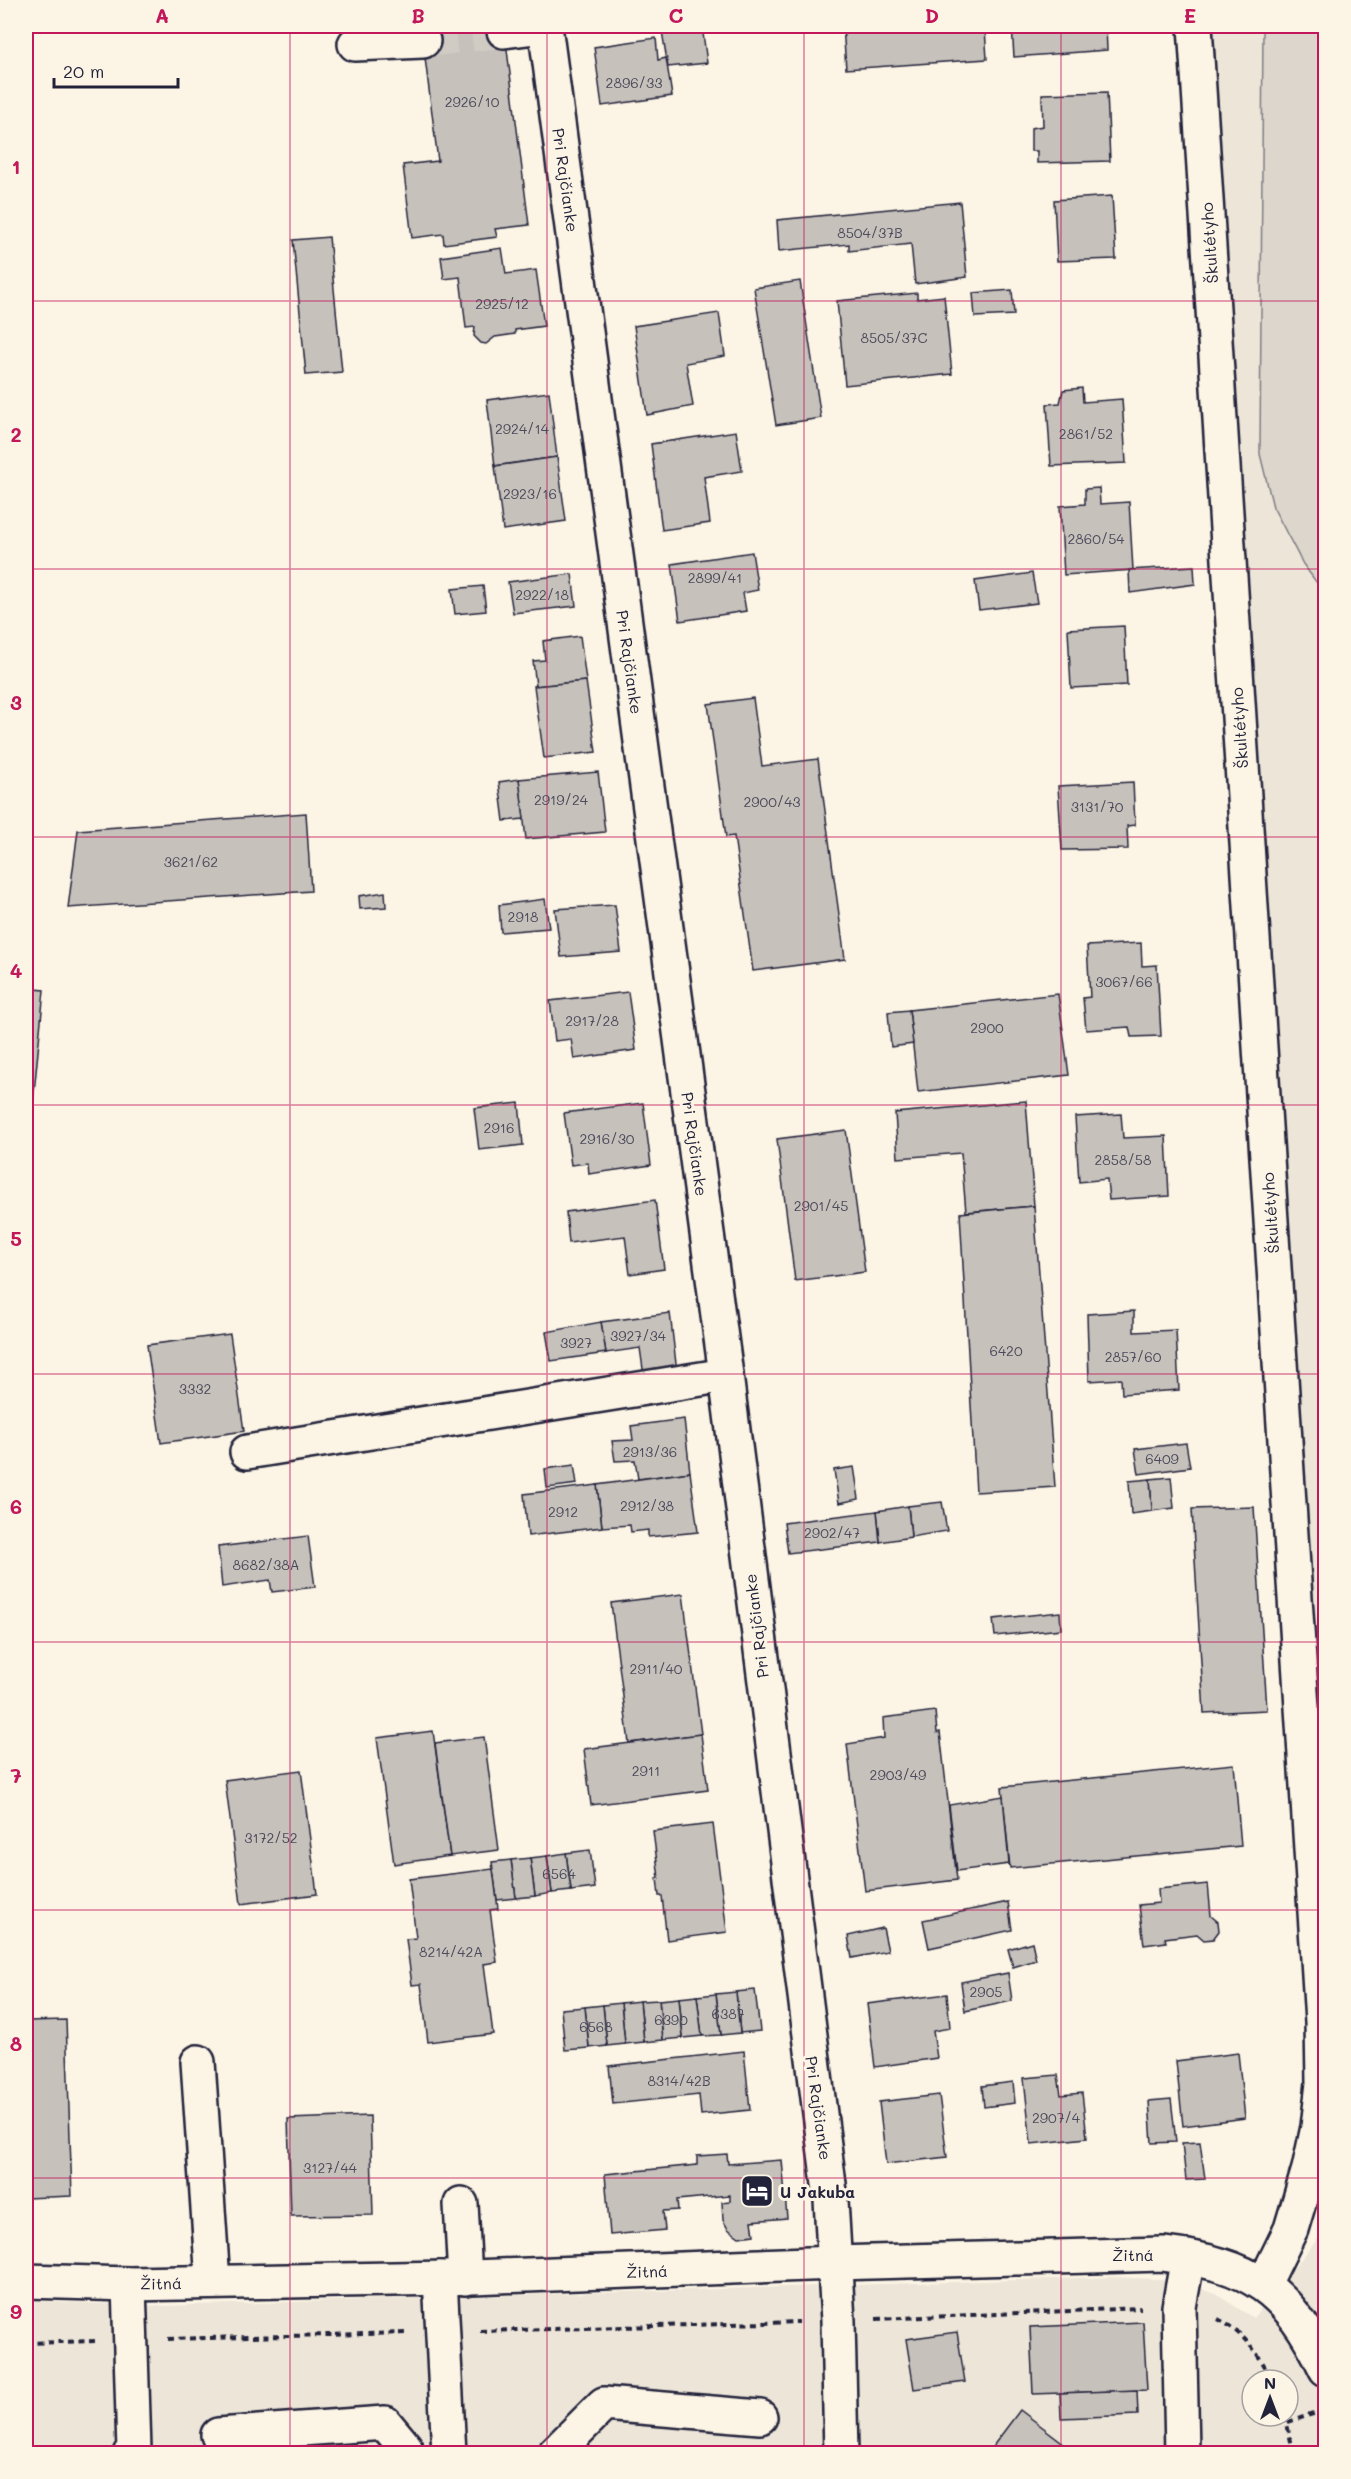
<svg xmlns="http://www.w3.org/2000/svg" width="1351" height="2479" font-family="Mali,sans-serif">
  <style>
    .built { fill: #ece5d8; fill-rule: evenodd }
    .green { fill: #dcd6cc; stroke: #7f7c84; stroke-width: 1.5 }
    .building { fill: #c6c1bb; stroke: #22223b; stroke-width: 1.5 }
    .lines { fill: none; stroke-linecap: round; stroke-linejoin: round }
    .minor-tunnel { stroke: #d0cbc3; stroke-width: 33; stroke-dasharray: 33 16; stroke-linecap: butt }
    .minor-casing { stroke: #22223b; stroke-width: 38 }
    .path { stroke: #22223b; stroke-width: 4; stroke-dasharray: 6 4.5; stroke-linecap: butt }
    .minor { stroke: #fcf5e5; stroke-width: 33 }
    .grid { fill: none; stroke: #c2185b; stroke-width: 1.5; stroke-opacity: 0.55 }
    .labels { text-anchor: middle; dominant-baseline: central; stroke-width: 6; stroke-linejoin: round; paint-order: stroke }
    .number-label { font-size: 14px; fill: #4b4a5b }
    .street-label { font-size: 16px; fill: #22223b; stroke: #fcf5e5 }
    .poi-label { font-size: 16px; font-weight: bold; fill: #22223b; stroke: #fcf5e5; text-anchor: start }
    .neatline { fill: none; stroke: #c2185b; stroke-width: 2 }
    .grid-label { font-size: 20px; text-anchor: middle; font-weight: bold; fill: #c2185b }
  </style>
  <rect width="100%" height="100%" fill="#fcf5e5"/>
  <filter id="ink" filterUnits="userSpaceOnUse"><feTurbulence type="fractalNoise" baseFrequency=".0167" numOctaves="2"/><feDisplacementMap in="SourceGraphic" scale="12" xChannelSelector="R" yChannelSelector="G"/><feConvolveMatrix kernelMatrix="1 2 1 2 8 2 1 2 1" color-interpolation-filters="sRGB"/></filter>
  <g filter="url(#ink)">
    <g class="built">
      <path d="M 1177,26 L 1325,26 L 1325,1757 Z"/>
      <path d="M 1325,2230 L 1325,2453 L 26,2454 L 26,2301 L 164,2306 L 1113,2277 L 1175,2280 L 1216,2294 L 1253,2318 ZM 1252,2380 L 1288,2380 L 1288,2416 L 1252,2416 Z"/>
    </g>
    <path class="green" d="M 1263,26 L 1325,26 L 1325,594 L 1303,564 L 1273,507 L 1260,454 Z"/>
    <g class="building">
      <path d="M 26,26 L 51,26 L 26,29 Z"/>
      <path d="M 421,26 L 504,26 L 529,225 L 495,229 L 497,237 L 444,244 L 443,234 L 412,238 L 403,165 L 438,161 Z"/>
      <path d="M 702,26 L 707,63 L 668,67 L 662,31 Z"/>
      <path d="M 843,26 L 1012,26 L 1012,29 L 985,29 L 987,59 L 846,69 Z"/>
      <path d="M 1012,26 L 1106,26 L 1107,50 L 1014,57 Z"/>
      <path d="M 656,38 L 658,60 L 666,58 L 672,96 L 602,106 L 594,47 Z"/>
      <path d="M 1107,92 L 1110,161 L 1037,163 L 1037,151 L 1031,151 L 1031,128 L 1043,126 L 1042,94 Z"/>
      <path d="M 1112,196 L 1116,259 L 1057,261 L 1054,200 Z"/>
      <path d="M 960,202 L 967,277 L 915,284 L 911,244 L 849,251 L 849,244 L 779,251 L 777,220 Z"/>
      <path d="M 329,237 L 342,372 L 306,375 L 293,240 Z"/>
      <path d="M 502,248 L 506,274 L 536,270 L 544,326 L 515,330 L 515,334 L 495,337 L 486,344 L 481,343 L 474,336 L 475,327 L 466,328 L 460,277 L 444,279 L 441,257 Z"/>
      <path d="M 800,281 L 821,418 L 776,425 L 754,288 Z"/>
      <path d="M 1012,290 L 1014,315 L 975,317 L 973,293 Z"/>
      <path d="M 917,293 L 917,299 L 944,296 L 952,374 L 845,385 L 837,301 Z"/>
      <path d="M 719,313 L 725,356 L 686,363 L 693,406 L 647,415 L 634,326 Z"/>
      <path d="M 1082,388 L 1083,402 L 1122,399 L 1126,463 L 1051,466 L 1047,404 L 1060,403 L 1063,390 Z"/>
      <path d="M 549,392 L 557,457 L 495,466 L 487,400 Z"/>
      <path d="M 736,431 L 742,471 L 704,477 L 710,523 L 662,530 L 651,444 Z"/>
      <path d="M 557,457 L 566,521 L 503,530 L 495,466 Z"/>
      <path d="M 1099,488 L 1100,504 L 1129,502 L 1133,570 L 1064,575 L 1060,506 L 1085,504 L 1085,489 Z"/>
      <path d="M 752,552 L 758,590 L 743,593 L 746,611 L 680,621 L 672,564 Z"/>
      <path d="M 1194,566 L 1195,584 L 1130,593 L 1129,570 Z"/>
      <path d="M 1032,573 L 1037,603 L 979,610 L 975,581 Z"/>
      <path d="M 572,574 L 576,606 L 513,613 L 508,582 Z"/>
      <path d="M 483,586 L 486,611 L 455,614 L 452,589 Z"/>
      <path d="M 1124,626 L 1127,685 L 1071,688 L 1068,629 Z"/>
      <path d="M 580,636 L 586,681 L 536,686 L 533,661 L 545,660 L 543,641 Z"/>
      <path d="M 586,681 L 596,752 L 544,758 L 534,686 Z"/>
      <path d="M 753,698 L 762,766 L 818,759 L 845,959 L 753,971 L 734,836 L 726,837 L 708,704 Z"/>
      <path d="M 598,772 L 605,832 L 526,839 L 519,779 Z"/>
      <path d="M 519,779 L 524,819 L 504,821 L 499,782 Z"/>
      <path d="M 1133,782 L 1135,825 L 1127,826 L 1128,849 L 1062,850 L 1058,786 Z"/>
      <path d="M 306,813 L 311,891 L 68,908 L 78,830 Z"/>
      <path d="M 385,892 L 386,907 L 360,909 L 359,896 Z"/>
      <path d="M 545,899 L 549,928 L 501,932 L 499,905 Z"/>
      <path d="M 615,905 L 621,952 L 561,957 L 555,909 Z"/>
      <path d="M 1141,943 L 1142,966 L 1157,965 L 1161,1036 L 1131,1037 L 1129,1027 L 1086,1030 L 1083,998 L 1090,997 L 1087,946 Z"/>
      <path d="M 26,988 L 44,990 L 26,1175 Z"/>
      <path d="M 628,992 L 636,1050 L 574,1059 L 571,1039 L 555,1041 L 550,1001 Z"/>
      <path d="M 1058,994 L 1069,1075 L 918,1092 L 909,1010 Z"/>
      <path d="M 909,1010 L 913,1044 L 891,1047 L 888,1012 Z"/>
      <path d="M 1026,1101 L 1034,1206 L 966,1212 L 961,1153 L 898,1158 L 895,1113 Z"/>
      <path d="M 519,1103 L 523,1145 L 479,1150 L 474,1108 Z"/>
      <path d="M 643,1103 L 651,1165 L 589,1174 L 588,1163 L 571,1165 L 564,1113 Z"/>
      <path d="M 1121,1114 L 1123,1138 L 1166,1136 L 1169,1196 L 1109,1200 L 1107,1179 L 1079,1182 L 1075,1117 Z"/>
      <path d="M 846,1130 L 865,1272 L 795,1281 L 777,1139 Z"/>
      <path d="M 655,1200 L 664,1269 L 630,1274 L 625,1236 L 569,1243 L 566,1212 Z"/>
      <path d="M 1034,1206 L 1055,1487 L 976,1492 L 960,1213 Z"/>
      <path d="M 1134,1311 L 1134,1332 L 1176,1330 L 1179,1390 L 1122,1394 L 1121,1379 L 1089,1381 L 1087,1314 Z"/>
      <path d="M 670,1313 L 677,1372 L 644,1376 L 640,1348 L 606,1353 L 601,1322 Z"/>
      <path d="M 601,1322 L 606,1353 L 551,1361 L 546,1332 Z"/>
      <path d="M 230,1334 L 244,1431 L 161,1443 L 147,1345 Z"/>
      <path d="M 684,1419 L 690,1472 L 638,1479 L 635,1460 L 615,1461 L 612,1441 L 633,1440 L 631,1426 Z"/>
      <path d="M 1186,1443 L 1190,1467 L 1139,1474 L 1135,1449 Z"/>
      <path d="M 574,1465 L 577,1484 L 547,1488 L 545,1469 Z"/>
      <path d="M 854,1467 L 859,1499 L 839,1503 L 834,1470 Z"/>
      <path d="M 690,1472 L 698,1532 L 648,1537 L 648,1530 L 631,1532 L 630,1525 L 602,1527 L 597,1485 Z"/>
      <path d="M 1171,1477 L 1174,1508 L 1152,1511 L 1150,1479 Z"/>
      <path d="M 1150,1479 L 1152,1511 L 1131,1514 L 1129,1481 Z"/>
      <path d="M 597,1485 L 602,1527 L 528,1536 L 524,1494 Z"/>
      <path d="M 942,1502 L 947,1531 L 911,1537 L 908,1506 Z"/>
      <path d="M 908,1506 L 911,1537 L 880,1542 L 877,1511 Z"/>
      <path d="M 1254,1507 L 1267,1710 L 1204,1713 L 1192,1509 Z"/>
      <path d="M 877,1511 L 880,1542 L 788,1553 L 784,1523 Z"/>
      <path d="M 308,1536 L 315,1587 L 272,1592 L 270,1580 L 222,1587 L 218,1547 Z"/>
      <path d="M 683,1594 L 701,1734 L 629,1743 L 611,1603 Z"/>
      <path d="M 1060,1612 L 1061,1629 L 995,1636 L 993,1619 Z"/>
      <path d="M 935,1711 L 937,1733 L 940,1732 L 957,1880 L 865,1891 L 847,1744 L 884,1738 L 883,1718 Z"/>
      <path d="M 433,1731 L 450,1856 L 394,1864 L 377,1738 Z"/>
      <path d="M 701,1734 L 708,1790 L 591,1805 L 584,1749 Z"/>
      <path d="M 484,1737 L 499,1850 L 450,1856 L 435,1743 Z"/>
      <path d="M 1234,1764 L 1241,1846 L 1010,1868 L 1002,1787 Z"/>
      <path d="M 301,1770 L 317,1894 L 241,1904 L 225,1780 Z"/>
      <path d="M 1003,1796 L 1009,1864 L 957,1871 L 949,1805 Z"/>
      <path d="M 713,1824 L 727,1932 L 667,1940 L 662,1896 L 659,1896 L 657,1878 L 659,1878 L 653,1831 Z"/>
      <path d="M 590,1850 L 595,1888 L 571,1891 L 566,1853 Z"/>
      <path d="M 566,1853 L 571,1891 L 552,1893 L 547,1856 Z"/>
      <path d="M 547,1856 L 552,1893 L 535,1896 L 530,1858 Z"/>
      <path d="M 530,1858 L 535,1896 L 516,1898 L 511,1860 Z"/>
      <path d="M 511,1860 L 516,1898 L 497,1900 L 492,1862 Z"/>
      <path d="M 493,1869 L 498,1909 L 490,1910 L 497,1962 L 484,1964 L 493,2034 L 428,2042 L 421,1984 L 412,1985 L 406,1939 L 416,1938 L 409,1879 Z"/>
      <path d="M 1208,1884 L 1211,1916 L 1218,1922 L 1219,1931 L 1213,1939 L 1204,1940 L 1197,1934 L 1165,1938 L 1166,1942 L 1144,1945 L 1139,1905 L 1159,1903 L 1158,1889 Z"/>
      <path d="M 1008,1902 L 1012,1930 L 929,1948 L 923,1920 Z"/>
      <path d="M 883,1928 L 888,1951 L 852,1958 L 848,1936 Z"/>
      <path d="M 1032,1942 L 1036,1960 L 1013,1967 L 1008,1949 Z"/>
      <path d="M 1008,1973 L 1012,2001 L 965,2011 L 961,1982 Z"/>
      <path d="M 755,1990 L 760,2031 L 740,2033 L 736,1992 Z"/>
      <path d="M 736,1992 L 740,2033 L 721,2035 L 716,1994 Z"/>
      <path d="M 716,1994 L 721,2035 L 702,2036 L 697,1996 Z"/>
      <path d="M 947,1994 L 950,2028 L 933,2031 L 937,2058 L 875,2067 L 867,2004 Z"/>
      <path d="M 697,1996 L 702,2036 L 683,2038 L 679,1998 Z"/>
      <path d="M 679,1998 L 683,2038 L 663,2040 L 659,2000 Z"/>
      <path d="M 659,2000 L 663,2040 L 644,2042 L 640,2001 Z"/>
      <path d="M 640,2001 L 644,2042 L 625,2044 L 621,2003 Z"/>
      <path d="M 621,2003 L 625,2044 L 607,2046 L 603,2005 Z"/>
      <path d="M 603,2005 L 607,2046 L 589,2048 L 585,2007 Z"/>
      <path d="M 585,2007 L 589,2048 L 565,2050 L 561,2009 Z"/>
      <path d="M 66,2020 L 72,2196 L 26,2198 L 26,2021 Z"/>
      <path d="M 744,2051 L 750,2110 L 701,2115 L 699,2095 L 613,2104 L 609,2066 Z"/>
      <path d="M 1238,2053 L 1245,2118 L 1183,2126 L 1176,2061 Z"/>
      <path d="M 1058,2075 L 1061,2095 L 1082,2093 L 1087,2138 L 1031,2144 L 1024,2078 Z"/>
      <path d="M 1013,2082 L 1015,2103 L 984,2107 L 982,2086 Z"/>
      <path d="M 939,2095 L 947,2157 L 886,2164 L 879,2102 Z"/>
      <path d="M 1171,2099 L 1176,2142 L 1152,2143 L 1149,2101 Z"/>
      <path d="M 370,2116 L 373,2215 L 291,2216 L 288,2119 Z"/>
      <path d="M 1200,2142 L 1205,2179 L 1186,2180 L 1182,2143 Z"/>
      <path d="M 727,2154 L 728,2164 L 782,2160 L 787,2218 L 752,2221 L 754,2235 L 739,2237 L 728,2229 L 723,2220 L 722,2202 L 730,2201 L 730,2195 L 677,2200 L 678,2210 L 663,2211 L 665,2230 L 610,2235 L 605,2174 L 697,2165 L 697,2156 Z"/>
      <path d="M 1143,2322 L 1147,2390 L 1033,2394 L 1030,2327 Z"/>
      <path d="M 957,2332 L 965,2382 L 914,2389 L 906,2339 Z"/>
      <path d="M 1137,2390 L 1138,2415 L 1061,2418 L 1060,2393 Z"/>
      <path d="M 1020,2410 L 1078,2454 L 987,2454 Z"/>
    </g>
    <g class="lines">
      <path class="minor-tunnel" d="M 423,41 L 504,31"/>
      <defs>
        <g id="minor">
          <path d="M 545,26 L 726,1375 L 831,2200 L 838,2321 L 841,2454"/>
          <path d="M 1195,26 L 1322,2022 L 1323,2083 L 1318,2127 L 1309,2169 L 1291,2229 L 1264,2284"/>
          <path d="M 504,31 L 543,26"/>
          <path d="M 355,44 L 423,41"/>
          <path d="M 247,1452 L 726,1375"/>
          <path d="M 198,2062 L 213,2282"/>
          <path d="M 461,2204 L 465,2278"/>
          <path d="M 440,2278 L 449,2454"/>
          <path d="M 26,2281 L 129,2284 L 447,2278 L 835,2263 L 1163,2254 C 1251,2264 1288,2289 1326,2369"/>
          <path d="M 129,2284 L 134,2451 L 130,2454"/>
          <path d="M 218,2435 L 385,2423 L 405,2447 L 405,2454"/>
          <path d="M 554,2454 L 604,2404 L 760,2417"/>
          <path d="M 1182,2454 L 1179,2307 L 1188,2257"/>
        </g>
      </defs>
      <use href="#minor" class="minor-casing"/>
      <g class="path">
        <path d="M 876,2319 L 1141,2308"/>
        <path d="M 1218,2319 C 1243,2332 1260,2355 1272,2380"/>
        <path d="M 480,2331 L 799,2322"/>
        <path d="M 168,2339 L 406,2333"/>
        <path d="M 26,2343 L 95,2341"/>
        <path d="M 1285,2416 L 1294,2454"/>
        <path d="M 1288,2422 L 1326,2410"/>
      </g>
      <use href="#minor" class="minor"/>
    </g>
  </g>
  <path class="grid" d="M 290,26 L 290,2454M 547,26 L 547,2454M 804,26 L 804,2454M 1061,26 L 1061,2454M 26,301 L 1326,301M 26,569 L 1326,569M 26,837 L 1326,837M 26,1105 L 1326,1105M 26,1374 L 1326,1374M 26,1642 L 1326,1642M 26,1910 L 1326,1910M 26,2178 L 1326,2178"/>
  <defs>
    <symbol id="hotel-square" viewBox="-11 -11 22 22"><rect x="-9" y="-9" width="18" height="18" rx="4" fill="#22223b" stroke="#fcf5e5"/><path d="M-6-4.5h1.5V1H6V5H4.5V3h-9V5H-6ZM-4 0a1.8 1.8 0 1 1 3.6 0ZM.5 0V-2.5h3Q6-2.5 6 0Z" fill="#fff"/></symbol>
  </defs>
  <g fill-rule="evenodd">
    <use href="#hotel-square" x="738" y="2172" width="38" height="38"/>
  </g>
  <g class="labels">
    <g class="number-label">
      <text x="634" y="82">2896/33</text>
      <text x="472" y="101">2926/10</text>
      <text x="870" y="232">8504/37B</text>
      <text x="502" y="303">2925/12</text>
      <text x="894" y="337">8505/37C</text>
      <text x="522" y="428">2924/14</text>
      <text x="1086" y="433">2861/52</text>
      <text x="530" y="493">2923/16</text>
      <text x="1096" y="538">2860/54</text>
      <text x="715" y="577">2899/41</text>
      <text x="542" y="594">2922/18</text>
      <text x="561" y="799">2919/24</text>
      <text x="772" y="801">2900/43</text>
      <text x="1097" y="806">3131/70</text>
      <text x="191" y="861">3621/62</text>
      <text x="523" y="916">2918</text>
      <text x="1124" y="981">3067/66</text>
      <text x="592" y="1020">2917/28</text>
      <text x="987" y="1027">2900</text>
      <text x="499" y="1127">2916</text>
      <text x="607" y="1138">2916/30</text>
      <text x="1123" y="1159">2858/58</text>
      <text x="821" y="1205">2901/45</text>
      <text x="638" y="1335">3927/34</text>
      <text x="576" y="1342">3927</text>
      <text x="1006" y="1350">6420</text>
      <text x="1133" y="1356">2857/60</text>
      <text x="195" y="1388">3332</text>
      <text x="650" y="1451">2913/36</text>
      <text x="1162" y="1458">6409</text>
      <text x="647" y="1505">2912/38</text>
      <text x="563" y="1511">2912</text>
      <text x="832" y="1532">2902/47</text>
      <text x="266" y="1564">8682/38A</text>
      <text x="656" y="1668">2911/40</text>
      <text x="646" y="1770">2911</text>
      <text x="898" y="1774">2903/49</text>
      <text x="271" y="1837">3172/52</text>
      <text x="559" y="1873">6564</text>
      <text x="451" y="1951">8214/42A</text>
      <text x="986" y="1991">2905</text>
      <text x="728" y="2013">6387</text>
      <text x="671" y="2019">6390</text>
      <text x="596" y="2026">6568</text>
      <text x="679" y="2080">8314/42B</text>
      <text x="1056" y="2117">2907/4</text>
      <text x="330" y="2167">3127/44</text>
    </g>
    <g class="street-label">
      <text transform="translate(566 180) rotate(82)">Pri Rajčianke</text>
      <text transform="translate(1209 243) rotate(-94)">Škultétyho</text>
      <text transform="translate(630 662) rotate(82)">Pri Rajčianke</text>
      <text transform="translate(1239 728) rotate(-94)">Škultétyho</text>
      <text transform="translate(695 1144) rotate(82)">Pri Rajčianke</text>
      <text transform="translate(1270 1213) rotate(-94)">Škultétyho</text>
      <text transform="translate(756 1626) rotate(-97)">Pri Rajčianke</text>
      <text transform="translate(819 2108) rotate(82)">Pri Rajčianke</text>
      <text x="1133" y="2254">Žitná</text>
      <text transform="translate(647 2271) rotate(-2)">Žitná</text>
      <text transform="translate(161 2283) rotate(-1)">Žitná</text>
    </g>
    <g class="poi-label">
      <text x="780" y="2191">U Jakuba</text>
    </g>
  </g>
  <rect width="1351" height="2479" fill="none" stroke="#fcf5e5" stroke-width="66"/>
  <g transform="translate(1270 2398)"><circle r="28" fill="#fcf5e5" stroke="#a5a1a1" stroke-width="1.5"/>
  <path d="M0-4.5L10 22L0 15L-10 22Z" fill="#22223b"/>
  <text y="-9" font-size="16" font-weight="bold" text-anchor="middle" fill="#22223b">N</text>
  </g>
  <path d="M54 78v9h124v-9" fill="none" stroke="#22223b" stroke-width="3"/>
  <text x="63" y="78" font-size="18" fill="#22223b" stroke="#fcf5e5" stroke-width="4.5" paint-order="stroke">20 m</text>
  <rect x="33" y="33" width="1285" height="2413" class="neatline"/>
  <g class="grid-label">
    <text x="162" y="23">A</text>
    <text x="418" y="23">B</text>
    <text x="676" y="23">C</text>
    <text x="932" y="23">D</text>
    <text x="1190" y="23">E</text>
    <text x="16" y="174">1</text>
    <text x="16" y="442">2</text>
    <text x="16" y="710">3</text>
    <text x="16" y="978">4</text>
    <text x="16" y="1246">5</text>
    <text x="16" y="1514">6</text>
    <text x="16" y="1783">7</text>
    <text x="16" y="2051">8</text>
    <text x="16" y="2319">9</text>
  </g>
</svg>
